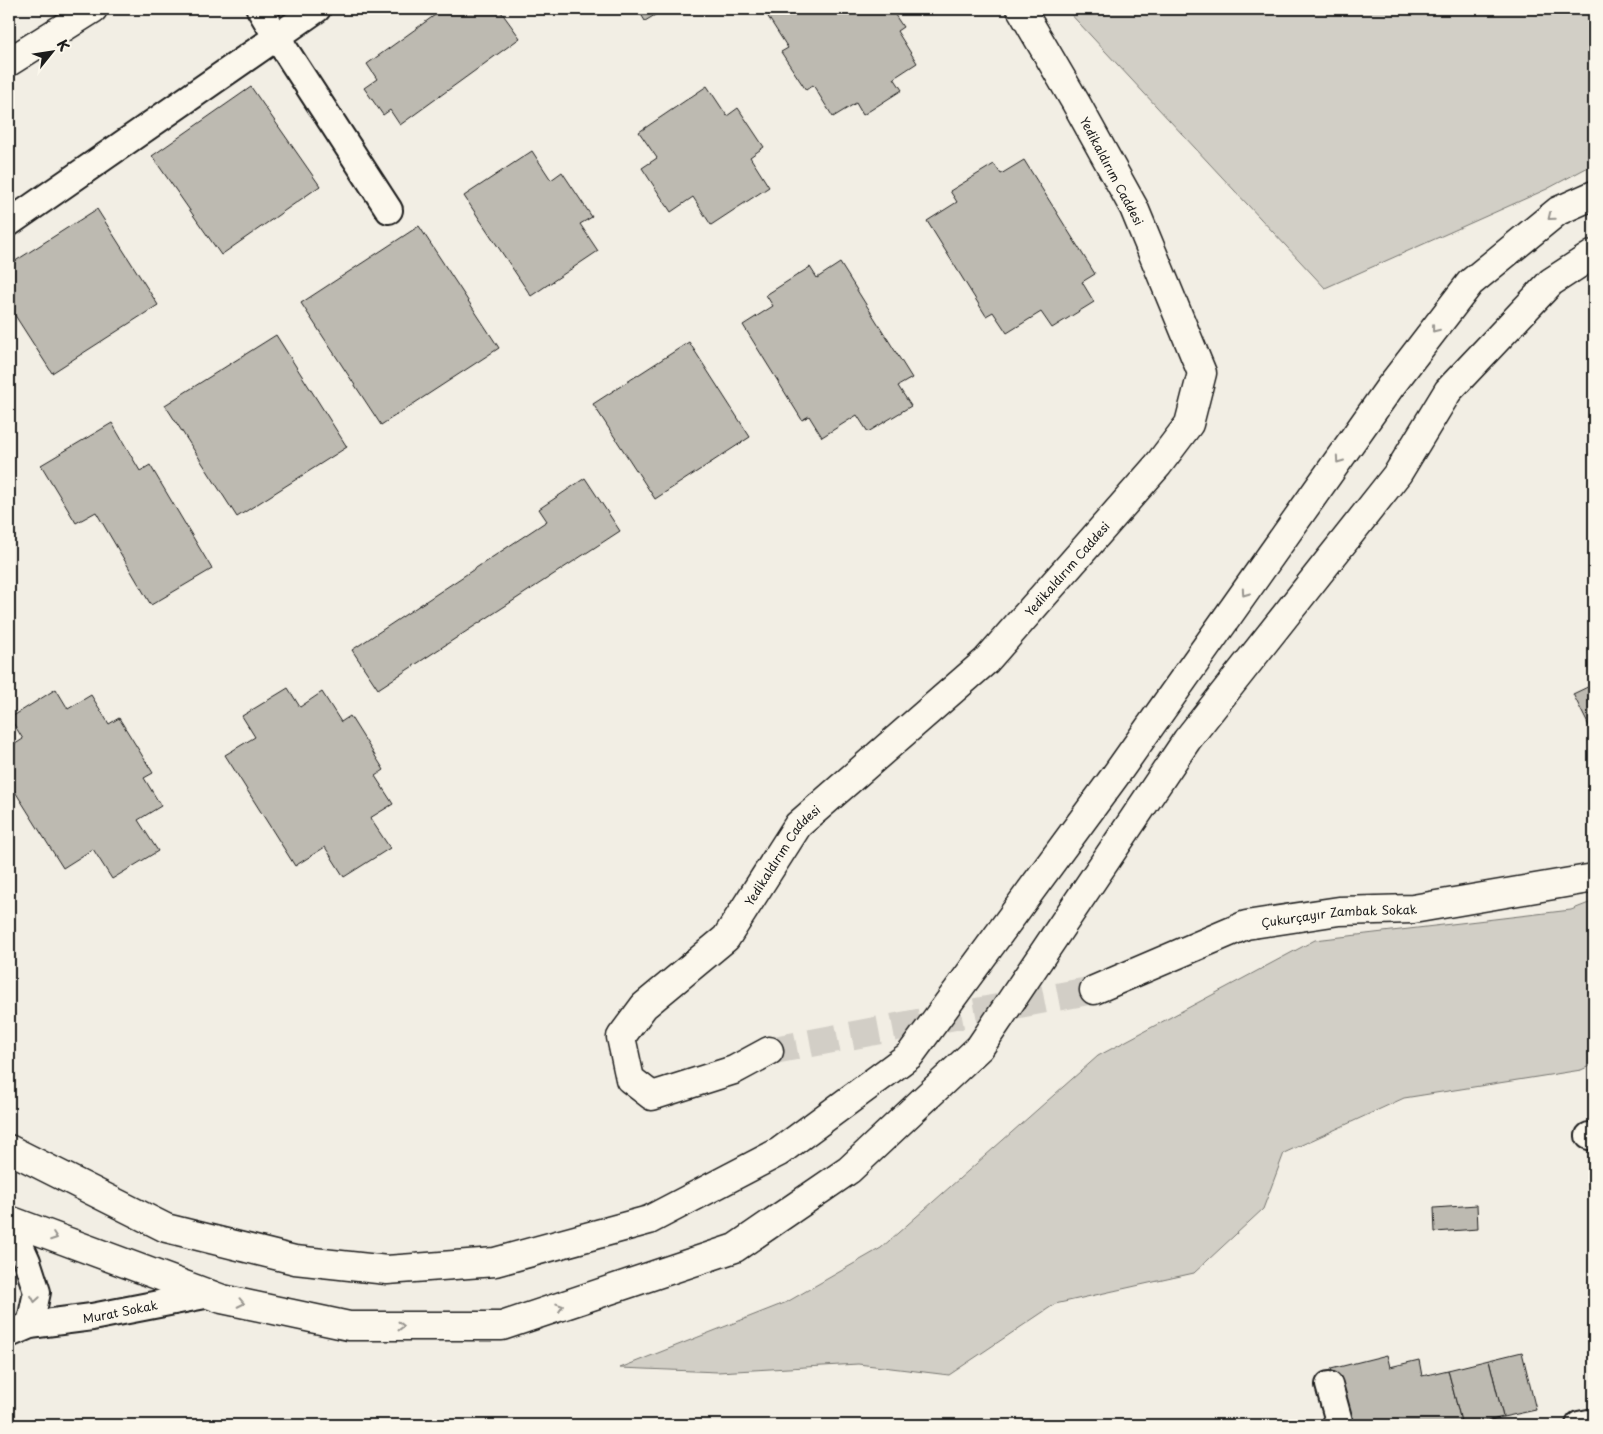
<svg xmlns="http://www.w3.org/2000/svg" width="1603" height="1434" font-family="'Playpen Sans',sans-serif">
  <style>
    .green { fill: #d2cfc6; stroke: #777671 }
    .building { fill: #bdbab1; stroke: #1c1c1c }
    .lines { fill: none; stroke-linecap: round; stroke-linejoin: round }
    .secondary-tunnel { stroke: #d2cec6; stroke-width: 28; stroke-dasharray: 28 14; stroke-linecap: butt }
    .street-casing { stroke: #1c1c1c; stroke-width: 30 }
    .secondary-casing { stroke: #1c1c1c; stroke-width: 31 }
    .primary-casing { stroke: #1c1c1c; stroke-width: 31 }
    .street { stroke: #fbf7ec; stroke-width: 26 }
    .secondary { stroke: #fbf7ec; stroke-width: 28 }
    .primary { stroke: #fbf7ec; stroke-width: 28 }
    .oneway { stroke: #97948e }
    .labels { text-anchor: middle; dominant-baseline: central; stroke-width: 4; stroke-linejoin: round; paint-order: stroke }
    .street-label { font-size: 12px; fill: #1c1c1c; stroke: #fbf7ec }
  </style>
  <rect width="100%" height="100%" fill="#f2eee4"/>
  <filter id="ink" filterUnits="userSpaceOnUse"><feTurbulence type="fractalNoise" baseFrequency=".02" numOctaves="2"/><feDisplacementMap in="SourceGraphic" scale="10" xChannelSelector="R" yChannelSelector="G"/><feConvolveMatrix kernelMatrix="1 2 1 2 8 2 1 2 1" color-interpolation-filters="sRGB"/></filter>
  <g filter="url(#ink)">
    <g class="green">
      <path d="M 1066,9 L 1594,9 L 1594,164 L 1547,189 L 1325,288 Z"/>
      <path d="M 1594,901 L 1594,1064 L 1581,1070 L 1404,1098 L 1284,1153 L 1263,1209 L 1194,1273 L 1055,1304 L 949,1375 L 858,1364 L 718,1372 L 620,1368 L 787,1302 L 881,1248 L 1098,1056 L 1315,940 L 1571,910 Z"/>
    </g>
    <g class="building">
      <path d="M 431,9 L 499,9 L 520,38 L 400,125 L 390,110 L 383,115 L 364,88 L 377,79 L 367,64 L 435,15 Z"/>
      <path d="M 638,9 L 665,9 L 645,21 Z"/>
      <path d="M 770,9 L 891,9 L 903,27 L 897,31 L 917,63 L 894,78 L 902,90 L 863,115 L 856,103 L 833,117 L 813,85 L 806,90 L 781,52 L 788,48 L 765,12 Z"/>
      <path d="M 707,86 L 727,116 L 738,108 L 764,147 L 750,157 L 769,187 L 711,225 L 693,197 L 671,212 L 642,168 L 657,158 L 639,132 Z"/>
      <path d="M 251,87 L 320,186 L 221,255 L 152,156 Z"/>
      <path d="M 532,151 L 551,180 L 562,172 L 592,217 L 580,224 L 598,251 L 531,296 L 464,196 Z"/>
      <path d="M 1024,160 L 1095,274 L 1082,282 L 1094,302 L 1052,328 L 1041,312 L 1007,333 L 993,312 L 986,316 L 927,221 L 957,202 L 950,191 L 994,164 L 1001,174 Z"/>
      <path d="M 97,209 L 158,305 L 52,373 L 9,306 L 9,265 Z"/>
      <path d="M 419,226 L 499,348 L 381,425 L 301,303 Z"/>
      <path d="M 840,263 L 912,378 L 898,386 L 911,406 L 868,432 L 857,415 L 822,437 L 809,416 L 802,420 L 743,325 L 773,306 L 766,295 L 810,267 L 817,278 Z"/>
      <path d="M 276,335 L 347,447 L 237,517 L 165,405 Z"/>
      <path d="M 689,342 L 750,437 L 655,499 L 593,404 Z"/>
      <path d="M 112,423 L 140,471 L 150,465 L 212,569 L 151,605 L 96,512 L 76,523 L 41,465 Z"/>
      <path d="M 585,478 L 620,531 L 378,689 L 352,650 L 547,521 L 539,509 Z"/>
      <path d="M 1594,684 L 1594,736 L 1573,694 Z"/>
      <path d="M 288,688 L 300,707 L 322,692 L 341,722 L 350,716 L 384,770 L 375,776 L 393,804 L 370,818 L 390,848 L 344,877 L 325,847 L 295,866 L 225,755 L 255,737 L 242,716 Z"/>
      <path d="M 56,689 L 68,709 L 91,695 L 109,724 L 119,718 L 153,773 L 144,778 L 161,806 L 138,820 L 158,851 L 112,879 L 93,849 L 63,868 L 9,782 L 9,748 L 23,739 L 10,718 Z"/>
      <path d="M 1477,1205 L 1478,1229 L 1435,1232 L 1434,1208 Z"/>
      <path d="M 1522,1352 L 1536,1410 L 1503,1417 L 1489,1360 Z"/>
      <path d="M 1387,1355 L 1390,1367 L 1419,1360 L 1422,1376 L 1448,1370 L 1462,1425 L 1346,1425 L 1331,1369 Z"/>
      <path d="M 1489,1360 L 1503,1417 L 1471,1425 L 1462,1425 L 1448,1370 Z"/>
    </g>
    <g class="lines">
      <path class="secondary-tunnel" d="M 769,1051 L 1094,990"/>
      <defs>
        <g id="street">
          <path d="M 260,9 L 276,36 L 389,210"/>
          <path d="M 9,223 L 317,9"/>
          <path d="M 1589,1136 L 1594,1137"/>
          <path d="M 9,1221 L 27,1261 L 37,1292 L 30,1325"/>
          <path id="s1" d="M 9,1334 L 30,1325 L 92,1317 L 210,1294"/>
          <path d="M 1329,1385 L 1340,1425"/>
          <path d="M 1579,1425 L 1594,1422"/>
        </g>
        <g id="secondary">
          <path id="s2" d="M 1094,990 L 1246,925 L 1339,911 L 1413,909 L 1594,878"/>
          <path id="s3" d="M 769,1051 L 734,1070 L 652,1096 L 630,1079 L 621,1037 L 644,1006 L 726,938 L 798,825 L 986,661 L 1158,465 L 1189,424 L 1202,373 L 1134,208 L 1076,103 L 1021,9"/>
        </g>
        <g id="primary">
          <path d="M 9,62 L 93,9"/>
          <path d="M 9,1149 L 166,1228 L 295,1260 L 387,1270 L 495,1262 L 649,1220 L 779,1152 L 910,1055 L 1115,776 L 1390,387 L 1470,283 L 1558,211 L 1594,195"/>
          <path d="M 9,1220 L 222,1299 L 349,1326 L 502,1326 L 735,1248 L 849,1170 L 980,1047 L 1187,740 L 1398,473 L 1448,391 L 1551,282 L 1594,254"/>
        </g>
      </defs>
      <use href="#street" class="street-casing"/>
      <use href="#secondary" class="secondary-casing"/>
      <use href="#primary" class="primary-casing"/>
      <use href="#street" class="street"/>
      <use href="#secondary" class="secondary"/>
      <use href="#primary" class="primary"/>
    </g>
    <defs><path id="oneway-chevron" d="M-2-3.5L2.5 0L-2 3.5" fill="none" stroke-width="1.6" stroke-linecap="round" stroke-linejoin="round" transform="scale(1.25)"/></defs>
    <g class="oneway">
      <use href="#oneway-chevron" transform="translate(1551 217) rotate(141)"/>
      <use href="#oneway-chevron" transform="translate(1435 329) rotate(128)"/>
      <use href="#oneway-chevron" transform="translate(1339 460) rotate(125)"/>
      <use href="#oneway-chevron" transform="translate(1245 593) rotate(125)"/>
      <use href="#oneway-chevron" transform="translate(54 1237) rotate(20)"/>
      <use href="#oneway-chevron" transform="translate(35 1299) rotate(99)"/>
      <use href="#oneway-chevron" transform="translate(241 1303) rotate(12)"/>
      <use href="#oneway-chevron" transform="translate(560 1307) rotate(-18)"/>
      <use href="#oneway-chevron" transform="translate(401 1326)"/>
    </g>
  </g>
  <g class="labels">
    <g class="street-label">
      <text transform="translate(1112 171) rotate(62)">Yedikaldırım Caddesi</text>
      <text stroke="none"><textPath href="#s3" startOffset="848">Yedikaldırım Caddesi</textPath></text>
      <text stroke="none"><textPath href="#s3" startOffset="442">Yedikaldırım Caddesi</textPath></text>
      <text stroke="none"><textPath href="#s2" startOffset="259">Çukurçayır Zambak Sokak</textPath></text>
      <text stroke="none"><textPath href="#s1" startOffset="114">Murat Sokak</textPath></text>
    </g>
  </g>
  <rect width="1603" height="1434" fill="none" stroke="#fbf7ec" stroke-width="30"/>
  <rect x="15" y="15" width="1573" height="1404" fill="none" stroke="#1c1c1c" stroke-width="2" filter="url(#ink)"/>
  <g transform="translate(52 52) rotate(60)" stroke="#fbf7ec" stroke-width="4" paint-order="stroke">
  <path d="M0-4L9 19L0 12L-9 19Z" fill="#1c1c1c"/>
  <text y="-8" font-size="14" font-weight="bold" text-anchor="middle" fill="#1c1c1c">K</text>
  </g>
</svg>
